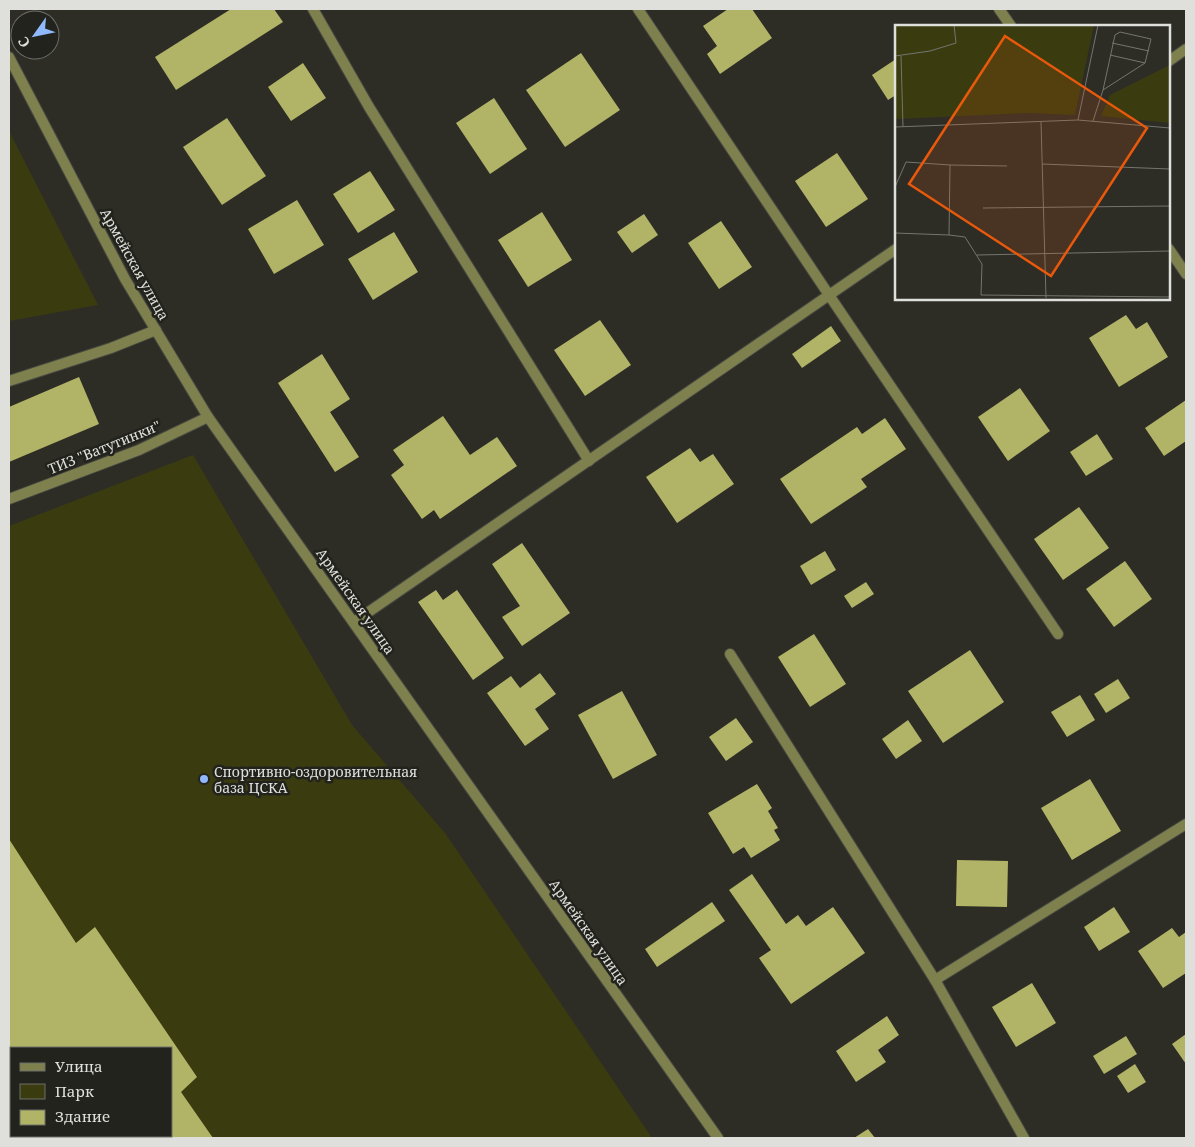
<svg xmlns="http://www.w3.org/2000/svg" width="1195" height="1147" font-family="'Noto Serif',serif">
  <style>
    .green { fill: #3a3c10; fill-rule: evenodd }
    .building { fill: #b1b467; fill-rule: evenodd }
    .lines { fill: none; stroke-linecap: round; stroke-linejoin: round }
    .street-casing { stroke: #494a43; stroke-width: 12 }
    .street { stroke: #7e814d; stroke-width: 10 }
    .poi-dot { fill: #90b8fd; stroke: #23231d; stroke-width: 2 }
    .labels { text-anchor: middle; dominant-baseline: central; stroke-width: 5; stroke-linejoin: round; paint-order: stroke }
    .street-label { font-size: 14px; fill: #dfe0db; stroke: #23231d }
    .poi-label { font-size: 14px; fill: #dfe0db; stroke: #23231d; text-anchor: start }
    .inset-road { fill: none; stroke: #74756e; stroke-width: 1 }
    .view { fill: #e8590c; fill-opacity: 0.15; stroke: #e8590c; stroke-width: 2.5 }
    .inset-edge { fill: none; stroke: #dfe0db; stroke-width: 2.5 }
  </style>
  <rect width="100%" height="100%" fill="#2d2d26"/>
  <g class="green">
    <path d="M 9,131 L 98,305 L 9,321 Z"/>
    <path d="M 193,455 L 352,725 L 445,833 L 652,1138 L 9,1138 L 9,526 ZM 11,1048 L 171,1048 L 171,1136 L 11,1136 Z"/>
  </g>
  <g class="building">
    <path d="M 231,9 L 274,9 L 283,22 L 176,90 L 155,57 Z"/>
    <path d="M 728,9 L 752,9 L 772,38 L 720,74 L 707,54 L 717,46 L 703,26 Z"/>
    <path d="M 581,53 L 620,110 L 565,147 L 526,90 Z"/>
    <path d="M 896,59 L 896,95 L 888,100 L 872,75 Z"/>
    <path d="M 303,63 L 326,98 L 291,121 L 268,87 Z"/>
    <path d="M 494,98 L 527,149 L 490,174 L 456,123 Z"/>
    <path d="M 227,118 L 266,176 L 222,205 L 183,147 Z"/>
    <path d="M 837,153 L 868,199 L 826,227 L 795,181 Z"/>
    <path d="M 370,171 L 395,210 L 358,233 L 333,194 Z"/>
    <path d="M 297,200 L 324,245 L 274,274 L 248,229 Z"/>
    <path d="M 542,212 L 572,260 L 528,287 L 498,240 Z"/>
    <path d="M 644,214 L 658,235 L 632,253 L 617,232 Z"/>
    <path d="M 721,221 L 752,267 L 719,289 L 688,243 Z"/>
    <path d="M 394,232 L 418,272 L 373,300 L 348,259 Z"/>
    <path d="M 1126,315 L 1136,329 L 1147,322 L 1168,357 L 1119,387 L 1089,338 Z"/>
    <path d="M 600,320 L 631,365 L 585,396 L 554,350 Z"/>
    <path d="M 831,326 L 841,341 L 802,368 L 792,354 Z"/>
    <path d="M 322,354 L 350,399 L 330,412 L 359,457 L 335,472 L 278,383 Z"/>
    <path d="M 79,377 L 99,424 L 9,462 L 9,407 Z"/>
    <path d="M 1020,388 L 1050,431 L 1008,461 L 978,417 Z"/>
    <path d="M 1186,400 L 1186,441 L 1164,456 L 1145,428 Z"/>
    <path d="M 443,416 L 470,455 L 497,437 L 517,466 L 440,519 L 434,510 L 422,519 L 391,475 L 404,465 L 393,450 Z"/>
    <path d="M 885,418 L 906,449 L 861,479 L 867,487 L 811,524 L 780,479 L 857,427 L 862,434 Z"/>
    <path d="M 1097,434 L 1113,459 L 1086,476 L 1070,452 Z"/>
    <path d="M 690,448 L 700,462 L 713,454 L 734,484 L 677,523 L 646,477 Z"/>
    <path d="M 1079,507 L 1109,548 L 1063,580 L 1034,539 Z"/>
    <path d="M 522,543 L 570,613 L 522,646 L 502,617 L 520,606 L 492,564 Z"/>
    <path d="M 825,551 L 836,570 L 811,585 L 800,566 Z"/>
    <path d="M 1125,561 L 1152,599 L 1114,627 L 1086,589 Z"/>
    <path d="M 866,582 L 874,594 L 852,608 L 844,596 Z"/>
    <path d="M 436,590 L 443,600 L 457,590 L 504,658 L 473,680 L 418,602 Z"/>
    <path d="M 814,634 L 846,684 L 810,707 L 778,657 Z"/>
    <path d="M 970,650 L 1004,702 L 943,743 L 908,691 Z"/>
    <path d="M 540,673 L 556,694 L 535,709 L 549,729 L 525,746 L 487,693 L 511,676 L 520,688 Z"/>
    <path d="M 1118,679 L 1130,698 L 1106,713 L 1094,694 Z"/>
    <path d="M 622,691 L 657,755 L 613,779 L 578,715 Z"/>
    <path d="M 1080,695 L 1095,720 L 1067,737 L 1051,712 Z"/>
    <path d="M 736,718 L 753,742 L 726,761 L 709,737 Z"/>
    <path d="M 908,720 L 922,741 L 896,759 L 882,739 Z"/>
    <path d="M 1090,779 L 1121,831 L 1072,860 L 1041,808 Z"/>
    <path d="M 757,784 L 772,808 L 768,811 L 778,828 L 774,830 L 780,840 L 751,858 L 744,847 L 733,854 L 708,813 Z"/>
    <path d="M 9,839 L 76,943 L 95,927 L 197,1077 L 181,1092 L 213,1138 L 9,1138 ZM 11,1048 L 171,1048 L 171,1136 L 11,1136 Z"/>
    <path d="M 957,860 L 1008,861 L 1007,907 L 956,906 Z"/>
    <path d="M 752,874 L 786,924 L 798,915 L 806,926 L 833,907 L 865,953 L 791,1004 L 759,958 L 771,950 L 729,890 Z"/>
    <path d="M 712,902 L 725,921 L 657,967 L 645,949 Z"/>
    <path d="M 1114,907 L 1130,932 L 1099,951 L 1084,927 Z"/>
    <path d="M 1172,928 L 1179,937 L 1186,932 L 1186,973 L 1163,988 L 1138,951 Z"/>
    <path d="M 1032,983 L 1056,1023 L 1016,1047 L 992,1007 Z"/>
    <path d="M 887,1016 L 899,1035 L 878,1050 L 886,1062 L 856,1082 L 836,1051 Z"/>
    <path d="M 1186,1034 L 1186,1064 L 1172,1044 Z"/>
    <path d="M 1126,1036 L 1137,1054 L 1104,1074 L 1093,1056 Z"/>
    <path d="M 1135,1064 L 1146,1082 L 1128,1093 L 1117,1076 Z"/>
    <path d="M 868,1129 L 875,1138 L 854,1138 Z"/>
  </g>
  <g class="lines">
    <defs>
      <g id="street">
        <path d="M 313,9 L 369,107 L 589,461"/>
        <path d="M 638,9 L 829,295 L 1058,634"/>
        <path d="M 999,9 L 1011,26"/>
        <path d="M 9,57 L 125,279 L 208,417 L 718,1138"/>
        <path d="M 1169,61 L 1186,49"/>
        <path d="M 1169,249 L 1186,274"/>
        <path d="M 9,381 L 111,348 L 156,330"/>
        <path d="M 9,499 L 139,450 L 208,417"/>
        <path d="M 354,622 L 896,249"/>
        <path d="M 730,654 L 935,980"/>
        <path d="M 1024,1138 L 935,980 L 1186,824"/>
      </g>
    </defs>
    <use href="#street" class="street-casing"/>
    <use href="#street" class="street"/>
  </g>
  <circle class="poi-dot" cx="204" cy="779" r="5"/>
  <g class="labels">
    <g class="street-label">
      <text transform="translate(135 264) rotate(61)">Армейская улица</text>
      <text transform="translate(104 447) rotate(-22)">ТИЗ "Ватутинки"</text>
      <text transform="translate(356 601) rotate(55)">Армейская улица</text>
      <text transform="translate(589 932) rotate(55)">Армейская улица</text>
    </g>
    <g class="poi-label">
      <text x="214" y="771">Спортивно-оздоровительная<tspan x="214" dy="16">база ЦСКА</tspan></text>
    </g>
  </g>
  <g transform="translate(895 25)">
    <rect width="275" height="275" fill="#2d2d26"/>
    <path d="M 0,0 L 199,0 L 180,90 L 134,88 L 0,94 ZM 275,40 L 275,98 L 206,91 L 215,70 Z" fill="#3a3c10"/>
    <path class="inset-road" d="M 217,18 L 254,26M 215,30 L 250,38M 0,31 L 35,26 L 61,18 L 59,0M 6,31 L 8,102M 183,95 L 203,0M 198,96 L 208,65 L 250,38 L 256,14 L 225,7 L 220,10 L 208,65M 146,97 L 151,273M 0,102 L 183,95 L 275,103M 147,139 L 275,144M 55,140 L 112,141M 0,162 L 11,137 L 55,140 L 54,210 L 0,208M 88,183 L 275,181M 54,210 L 70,212 L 87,239 L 86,270 L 275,272M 82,230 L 275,226"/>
    <path class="view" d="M 110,11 L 252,103 L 156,251 L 14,159 Z"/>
    <rect width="275" height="275" class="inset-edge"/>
  </g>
  <rect width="1195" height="1147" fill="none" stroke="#dfe0db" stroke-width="20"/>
  <rect x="10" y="1047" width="162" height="90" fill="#23231d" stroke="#6e6f69"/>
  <rect x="20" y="1063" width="25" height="8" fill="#7e814d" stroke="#6e6f69"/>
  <text x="55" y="1072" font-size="15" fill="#dfe0db">Улица</text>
  <rect x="20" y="1084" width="25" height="15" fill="#3a3c10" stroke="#6e6f69"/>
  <text x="55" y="1097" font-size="15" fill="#dfe0db">Парк</text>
  <rect x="20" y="1110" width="25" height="15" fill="#b1b467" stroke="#6e6f69"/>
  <text x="55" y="1122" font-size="15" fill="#dfe0db">Здание</text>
  <g transform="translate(35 35) rotate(237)"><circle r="24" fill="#23231d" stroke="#6e6f69"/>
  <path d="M0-4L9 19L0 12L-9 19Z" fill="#90b8fd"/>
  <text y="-8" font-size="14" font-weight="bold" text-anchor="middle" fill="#dfe0db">С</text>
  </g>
</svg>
